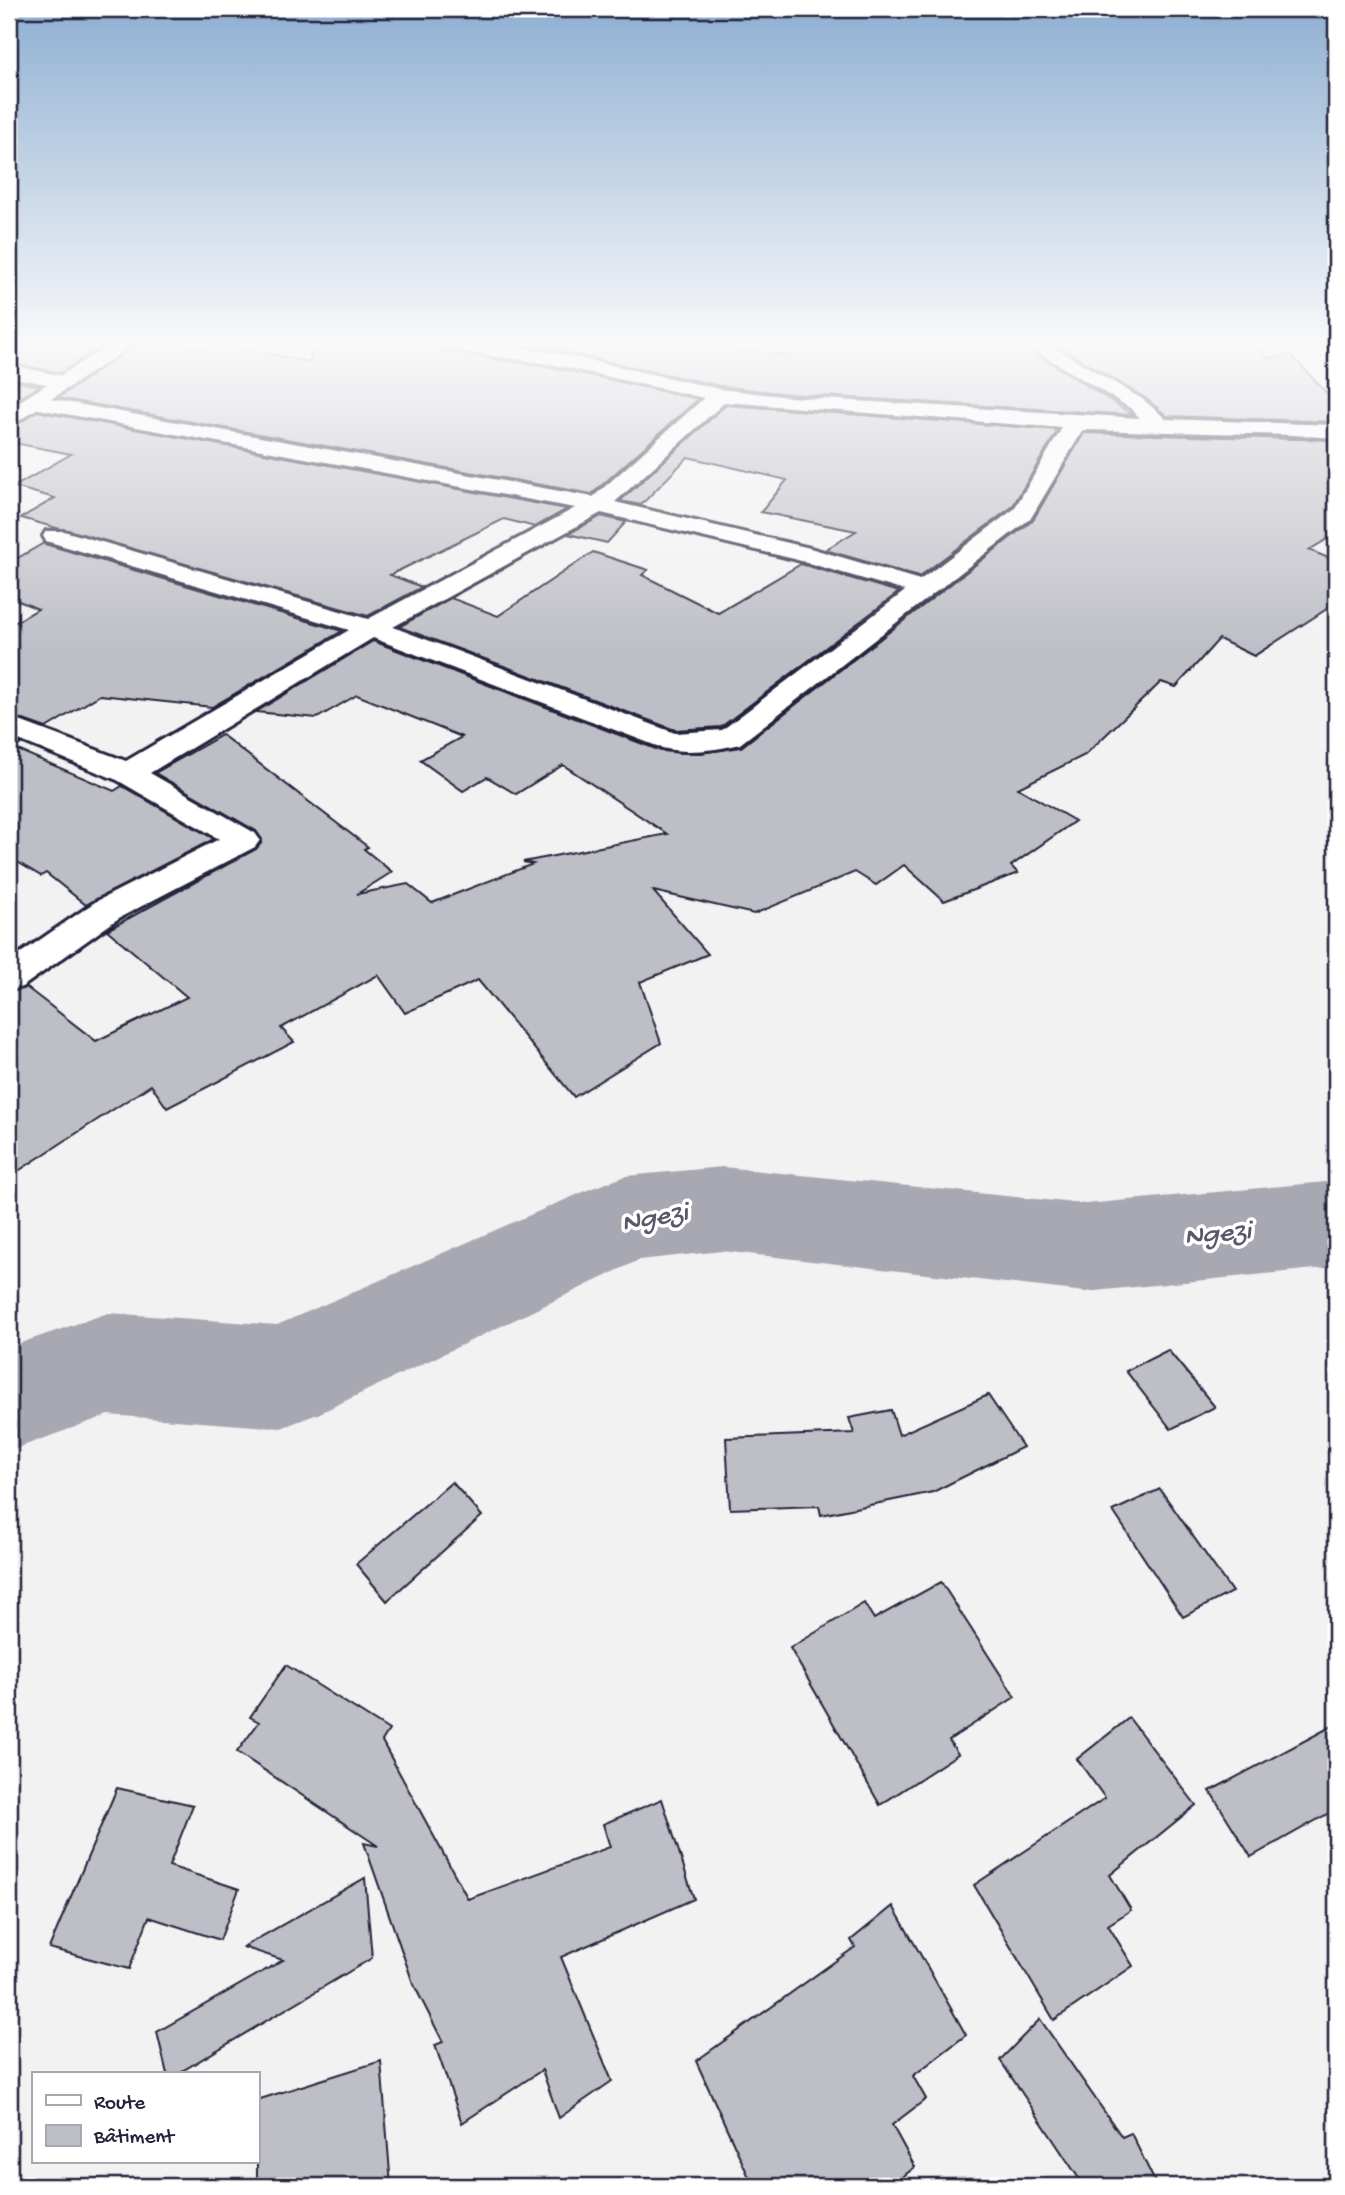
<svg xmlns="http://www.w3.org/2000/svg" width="1345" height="2195" font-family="'Gochi Hand',sans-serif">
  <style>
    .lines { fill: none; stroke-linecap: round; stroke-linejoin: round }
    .river { fill: #a8a8b2; fill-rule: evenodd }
    .building { fill: #bebec6; stroke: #22223b; stroke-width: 2 }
    .minor-casing { stroke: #22223b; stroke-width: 6 }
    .tertiary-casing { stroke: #22223b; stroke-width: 6 }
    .minor { fill: #fff; fill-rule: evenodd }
    .tertiary { fill: #fff; fill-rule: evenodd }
    .labels { text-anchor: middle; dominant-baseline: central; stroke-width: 7; stroke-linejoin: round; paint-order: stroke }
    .water-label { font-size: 28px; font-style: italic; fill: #58586b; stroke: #fff }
  </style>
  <rect width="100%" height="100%" fill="#f2f2f3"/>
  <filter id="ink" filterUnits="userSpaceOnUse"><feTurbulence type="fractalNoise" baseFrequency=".0143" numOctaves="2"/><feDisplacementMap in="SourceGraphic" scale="14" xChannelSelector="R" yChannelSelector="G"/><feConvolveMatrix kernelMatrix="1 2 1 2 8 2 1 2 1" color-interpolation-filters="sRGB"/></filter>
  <g filter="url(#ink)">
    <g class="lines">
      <path class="river" d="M 722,1167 L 1085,1204 L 1336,1181 L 1336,1267 L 1085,1292 L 722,1251 L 639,1260 L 320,1413 L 281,1428 L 108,1415 L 9,1451 L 9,1347 L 108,1313 L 277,1325 L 590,1189 L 626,1176 Z"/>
    </g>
    <g class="building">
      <path d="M 9,342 L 108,342 L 60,373 L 9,363 Z"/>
      <path d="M 140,342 L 206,348 L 216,343 L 310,362 L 313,342 L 428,342 L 440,351 L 555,368 L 698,399 L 592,494 L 58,398 Z"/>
      <path d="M 503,342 L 672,342 L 792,356 L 798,342 L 1018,342 L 1133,415 L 790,394 L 720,386 L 555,350 Z"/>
      <path d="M 1051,342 L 1254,342 L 1268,358 L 1291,355 L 1336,403 L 1336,422 L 1167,416 L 1145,398 Z"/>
      <path d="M 9,380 L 40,386 L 9,405 Z"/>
      <path d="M 726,405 L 1058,430 L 1012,507 L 919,577 L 825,550 L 856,531 L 761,512 L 787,480 L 688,457 L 641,505 L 620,501 Z"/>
      <path d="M 37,411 L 567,509 L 535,527 L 504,519 L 390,575 L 422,587 L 368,616 L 21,518 L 55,498 L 14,487 L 71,454 L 9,442 L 9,425 L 18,424 Z"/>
      <path d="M 1084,433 L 1336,440 L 1336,497 L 1333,503 L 1336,508 L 1336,534 L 1309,550 L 1336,561 L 1336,603 L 1254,656 L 1219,639 L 1176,687 L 1161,682 L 1085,755 L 1018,788 L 1075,821 L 1011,866 L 1018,873 L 944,901 L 904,865 L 876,885 L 855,872 L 754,914 L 653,891 L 708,954 L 640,982 L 661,1043 L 574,1097 L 478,980 L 405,1013 L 378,975 L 281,1028 L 294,1042 L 167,1108 L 151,1085 L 9,1177 L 9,993 L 26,987 L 96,1041 L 187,997 L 107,930 L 256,849 L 262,842 L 256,831 L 155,773 L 222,735 L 368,847 L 364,849 L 392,872 L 357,894 L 408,884 L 432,903 L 533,864 L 523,862 L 667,834 L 563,765 L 516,794 L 487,777 L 463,791 L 420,760 L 462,737 L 357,695 L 317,718 L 256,712 L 373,641 L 661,751 L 701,753 L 741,747 L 1033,520 Z"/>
      <path d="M 601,516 L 626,522 L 607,543 L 568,534 Z"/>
      <path d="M 44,543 L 45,544 L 342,631 L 212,707 L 100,695 L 46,728 L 9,715 L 9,626 L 38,609 L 9,597 L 9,563 Z"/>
      <path d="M 593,552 L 648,570 L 642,575 L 718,613 L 801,564 L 899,592 L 721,727 L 675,730 L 399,627 L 451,598 L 498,616 Z"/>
      <path d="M 9,739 L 21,744 L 13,748 L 114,791 L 122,786 L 214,839 L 86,905 L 46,873 L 41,876 L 9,857 Z"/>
      <path d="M 1168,1350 L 1215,1407 L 1171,1429 L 1126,1371 Z"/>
      <path d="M 988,1395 L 1023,1447 L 933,1492 L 821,1515 L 819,1506 L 730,1509 L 726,1438 L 854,1433 L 849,1418 L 891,1410 L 899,1435 Z"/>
      <path d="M 452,1482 L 482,1516 L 387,1601 L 356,1564 Z"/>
      <path d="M 1160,1489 L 1232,1592 L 1183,1617 L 1113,1511 Z"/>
      <path d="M 941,1582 L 1015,1697 L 949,1740 L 958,1754 L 880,1805 L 790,1648 L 864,1603 L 874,1619 Z"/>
      <path d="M 286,1665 L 389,1730 L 382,1741 L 468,1899 L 610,1847 L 603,1824 L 662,1799 L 694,1899 L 561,1957 L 612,2081 L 559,2118 L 542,2070 L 462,2123 L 435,2045 L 443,2042 L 413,1983 L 364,1843 L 378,1846 L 237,1752 L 259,1722 L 250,1717 Z"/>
      <path d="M 1129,1718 L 1196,1805 L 1110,1875 L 1131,1910 L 1108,1925 L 1133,1966 L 1054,2020 L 974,1885 L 1105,1798 L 1077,1759 Z"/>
      <path d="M 1336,1724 L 1336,1809 L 1251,1857 L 1210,1791 Z"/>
      <path d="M 117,1788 L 193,1805 L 169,1866 L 239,1889 L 220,1940 L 149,1917 L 129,1969 L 49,1948 Z"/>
      <path d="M 365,1878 L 372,1958 L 177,2074 L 167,2074 L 157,2032 L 283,1960 L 243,1947 Z"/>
      <path d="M 893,1906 L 966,2035 L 913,2076 L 926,2099 L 892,2125 L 915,2167 L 891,2186 L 753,2186 L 696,2061 L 855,1947 L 851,1940 Z"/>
      <path d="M 1040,2019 L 1122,2137 L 1131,2133 L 1157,2186 L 1084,2186 L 1000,2060 Z"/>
      <path d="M 381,2061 L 391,2186 L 257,2186 L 257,2100 Z"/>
    </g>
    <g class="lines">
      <defs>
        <g id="minor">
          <path d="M 431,342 L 483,342 L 555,353 L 720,389 L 790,397 L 1140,418 L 1130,408 L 1021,342 L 1045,342 L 1144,400 L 1166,419 L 1336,425 L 1336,438 L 1293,435 L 1083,430 L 1031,518 L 740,744 C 717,750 685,754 662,748 L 373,638 L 150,773 L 255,833 L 260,840 L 255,847 L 119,918 L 22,987 L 9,991 L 9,961 L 95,902 L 219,839 L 117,780 L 9,736 L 9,717 L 126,761 L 349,630 L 46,541 L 43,536 L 46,531 L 64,531 L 368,619 L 575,508 L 33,408 L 22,402 L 33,396 L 593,497 L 704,398 L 555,365 L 440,348 ZM 725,402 L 1062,428 L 1014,509 L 920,580 L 810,548 L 615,502 ZM 601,513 L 794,559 L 905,591 L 722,730 L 675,733 L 393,627 Z"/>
          <path d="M 9,365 L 74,378 L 77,382 L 67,388 L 9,377 Z"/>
        </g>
        <path id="tertiary" d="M 114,342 L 137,342 L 17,422 L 9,423 L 9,408 Z"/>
      </defs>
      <use href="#minor" class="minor-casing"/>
      <use href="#tertiary" class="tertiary-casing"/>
      <use href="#minor" class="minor"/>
      <use href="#tertiary" class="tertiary"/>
    </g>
  </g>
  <linearGradient id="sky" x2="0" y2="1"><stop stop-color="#8eafd2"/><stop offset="0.53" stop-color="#f9f9fa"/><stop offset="1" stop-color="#f9f9fa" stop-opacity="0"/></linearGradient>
  <rect width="1345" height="650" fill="url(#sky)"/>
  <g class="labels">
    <g class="water-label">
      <text transform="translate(655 1219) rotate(-10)">Ngezi</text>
      <text transform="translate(1218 1235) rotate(-5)">Ngezi</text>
    </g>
  </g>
  <rect width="1345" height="2195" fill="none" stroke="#fff" stroke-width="35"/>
  <rect x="18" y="18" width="1310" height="2160" fill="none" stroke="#22223b" stroke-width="2.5" filter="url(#ink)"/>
  <rect x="32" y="2072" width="228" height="91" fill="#ffffff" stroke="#a7a7b1" stroke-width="2"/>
  <rect x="46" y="2095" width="35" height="10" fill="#ffffff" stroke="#a7a7b1" stroke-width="2"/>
  <text x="94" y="2108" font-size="21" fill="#22223b">Route</text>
  <rect x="46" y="2125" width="35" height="21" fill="#bebec6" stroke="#a7a7b1" stroke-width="2"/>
  <text x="94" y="2142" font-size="21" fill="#22223b">Bâtiment</text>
</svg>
